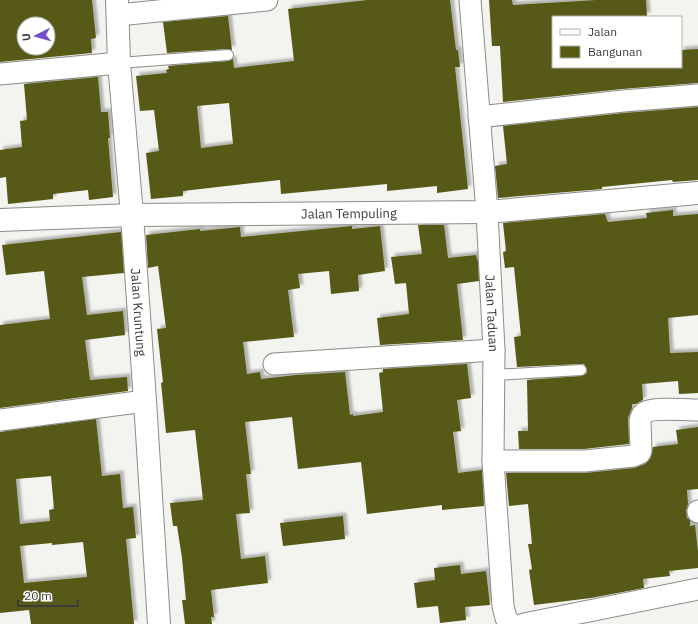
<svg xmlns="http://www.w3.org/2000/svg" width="698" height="624" font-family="'IBM Plex Sans',sans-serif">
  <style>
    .building { fill: #565a13; fill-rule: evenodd; filter: url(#shadow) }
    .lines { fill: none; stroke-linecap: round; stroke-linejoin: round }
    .service-casing { stroke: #8b8b89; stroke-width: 12 }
    .minor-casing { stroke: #8b8b89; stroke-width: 23 }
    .tertiary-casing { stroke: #8b8b89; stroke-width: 24 }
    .service { stroke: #fff; stroke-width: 10 }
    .minor { stroke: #fff; stroke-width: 21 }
    .tertiary { stroke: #fff; stroke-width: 22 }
    .labels { text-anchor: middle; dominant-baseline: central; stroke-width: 4; stroke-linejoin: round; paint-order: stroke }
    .street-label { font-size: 13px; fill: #3b3b3a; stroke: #fffffe }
  </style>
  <defs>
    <filter id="shadow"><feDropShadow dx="3.5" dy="-3.5" stdDeviation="1" flood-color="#0004"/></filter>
  </defs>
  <rect width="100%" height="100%" fill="#f3f3f0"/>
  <g class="building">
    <path d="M 0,0 L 92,0 L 96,38 L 91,39 L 92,53 L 0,62 ZM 24,24 L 48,24 L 48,48 L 24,48 Z"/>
    <path d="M 367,0 L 450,0 L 456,50 L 458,50 L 460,67 L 455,67 L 468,189 L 437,193 L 437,186 L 387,191 L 387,184 L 281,194 L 280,180 L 183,191 L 183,196 L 151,199 L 146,153 L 159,151 L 154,110 L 140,111 L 136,76 L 167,73 L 166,70 L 169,69 L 168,66 L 228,61 L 233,59 L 234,68 L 294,61 L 288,9 ZM 229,103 L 233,144 L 201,148 L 197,106 Z"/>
    <path d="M 489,0 L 512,0 L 513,5 L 596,0 L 646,0 L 647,16 L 553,17 L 553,67 L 681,67 L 681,50 L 698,49 L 698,83 L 622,89 L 503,102 L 500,46 L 492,46 Z"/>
    <path d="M 228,16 L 232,50 L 228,49 L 167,53 L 163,22 Z"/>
    <path d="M 98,77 L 101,112 L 108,112 L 110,138 L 108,138 L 113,197 L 89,200 L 88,190 L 53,194 L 53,199 L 8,204 L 6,177 L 0,178 L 0,150 L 22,147 L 20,121 L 27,120 L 24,84 Z"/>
    <path d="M 698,107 L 698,180 L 673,182 L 672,180 L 602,187 L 602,189 L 498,198 L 495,166 L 507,164 L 503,126 L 624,113 Z"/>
    <path d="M 673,210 L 673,216 L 698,214 L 698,315 L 668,318 L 670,353 L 698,352 L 698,393 L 679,394 L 678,381 L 642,384 L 643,400 L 636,404 L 632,404 L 632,408 L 628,418 L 629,444 L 584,449 L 519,449 L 518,431 L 528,431 L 527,380 L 581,376 L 587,373 L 587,369 L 584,364 L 581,364 L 517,367 L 514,337 L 521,336 L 514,267 L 505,268 L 503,252 L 506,251 L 503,223 L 605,214 L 608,222 L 647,218 L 646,213 Z"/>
    <path d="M 418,225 L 444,225 L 448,258 L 476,255 L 478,262 L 479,281 L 457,284 L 463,340 L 380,345 L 377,318 L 409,314 L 406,283 L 395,284 L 391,257 L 422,254 Z"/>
    <path d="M 352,226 L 352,229 L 380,226 L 385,271 L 358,275 L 359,291 L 331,294 L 329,271 L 298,274 L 300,288 L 288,290 L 294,337 L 243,342 L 247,374 L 260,372 L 261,379 L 296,375 L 345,372 L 350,415 L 353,414 L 353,416 L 383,412 L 379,373 L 383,372 L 383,369 L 467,364 L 471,398 L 457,400 L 461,431 L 453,432 L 458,473 L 482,470 L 484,506 L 442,510 L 442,505 L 367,514 L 361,462 L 298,469 L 292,417 L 245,422 L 251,474 L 246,474 L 250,513 L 236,514 L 241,559 L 265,556 L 268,583 L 211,590 L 214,617 L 211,617 L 212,624 L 185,624 L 182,600 L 186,600 L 182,558 L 177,526 L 173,526 L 170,503 L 203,500 L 195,430 L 166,433 L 161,383 L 163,382 L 157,329 L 166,328 L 158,266 L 148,268 L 146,235 L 200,229 L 200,231 L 240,227 L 241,237 Z"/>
    <path d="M 121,232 L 124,273 L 82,277 L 87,315 L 123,311 L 125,335 L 85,340 L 90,380 L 127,377 L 128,391 L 0,408 L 0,325 L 50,319 L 44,271 L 6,275 L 2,245 Z"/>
    <path d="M 96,419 L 102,476 L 120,474 L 123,508 L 133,507 L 136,538 L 126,539 L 134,624 L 31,624 L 29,610 L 0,613 L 0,432 ZM 51,476 L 54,509 L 49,510 L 50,521 L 20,524 L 16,479 ZM 83,542 L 87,577 L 24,583 L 20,546 L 52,543 L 52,545 Z"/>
    <path d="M 698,427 L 698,489 L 687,490 L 688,504 L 686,511 L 687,518 L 690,520 L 690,526 L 695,525 L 698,551 L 698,568 L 669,571 L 670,576 L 643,579 L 644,588 L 591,598 L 534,605 L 529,570 L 532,569 L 528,544 L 532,544 L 528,504 L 509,506 L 506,473 L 585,473 L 634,468 L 645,464 L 650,459 L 653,447 L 678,444 L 676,430 Z"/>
    <path d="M 343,516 L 345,539 L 283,546 L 280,523 Z"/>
    <path d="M 460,565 L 461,574 L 486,571 L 490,605 L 465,607 L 466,620 L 440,623 L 438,606 L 417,608 L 414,583 L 435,580 L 434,568 Z"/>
  </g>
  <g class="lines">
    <defs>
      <g id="service">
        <path d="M 119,63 L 228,55"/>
        <path d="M 495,375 L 581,370"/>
      </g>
      <g id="minor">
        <path id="s1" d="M 470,0 L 487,212 L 494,350 L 493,461 L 503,606 L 506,618 L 511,624"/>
        <path d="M 118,15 L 267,0"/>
        <path d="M 0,74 L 119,63"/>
        <path d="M 479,117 L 623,101 L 698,95"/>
        <path d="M 274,364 L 494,350"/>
        <path d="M 0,420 L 145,401"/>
        <path d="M 493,461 L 585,461 L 633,456 L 640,453 L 641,451 L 640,421 C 641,418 641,415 644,413 C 652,407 687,410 698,410"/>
        <path d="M 698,511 L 698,512"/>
        <path d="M 524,624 L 698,589"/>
      </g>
      <g id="tertiary">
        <path id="s2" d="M 117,0 L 119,63 L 132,215 L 145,401 L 159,624"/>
        <path id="s3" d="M 0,220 L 132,215 L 487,212 L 698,193"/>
      </g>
    </defs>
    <use href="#service" class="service-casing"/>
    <use href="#minor" class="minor-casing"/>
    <use href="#tertiary" class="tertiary-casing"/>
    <use href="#service" class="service"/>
    <use href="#minor" class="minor"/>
    <use href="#tertiary" class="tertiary"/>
  </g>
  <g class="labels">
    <g class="street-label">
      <text stroke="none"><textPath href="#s3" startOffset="349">Jalan Tempuling</textPath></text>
      <text stroke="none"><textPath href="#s2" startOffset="313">Jalan Kruntung</textPath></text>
      <text stroke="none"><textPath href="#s1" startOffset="314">Jalan Taduan</textPath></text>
    </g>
  </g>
  <rect x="552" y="16" width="130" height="52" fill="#fffffe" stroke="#b1b1b0"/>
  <rect x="560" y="29" width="20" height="6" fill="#ffffff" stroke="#b1b1b0"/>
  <text x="588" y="36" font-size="12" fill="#3b3b3a">Jalan</text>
  <rect x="560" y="46" width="20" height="12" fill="#565a13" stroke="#b1b1b0"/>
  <text x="588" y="56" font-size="12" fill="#3b3b3a">Bangunan</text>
  <g transform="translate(36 36) rotate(264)"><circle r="19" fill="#fffffe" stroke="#b1b1b0"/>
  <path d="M0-3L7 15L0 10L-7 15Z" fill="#7450ca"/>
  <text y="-6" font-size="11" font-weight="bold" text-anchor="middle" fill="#3b3b3a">U</text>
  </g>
  <path d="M18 600v6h60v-6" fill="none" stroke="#3b3b3a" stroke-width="2"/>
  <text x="24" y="600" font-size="12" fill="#3b3b3a" stroke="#fffffe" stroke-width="3" paint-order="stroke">20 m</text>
</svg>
